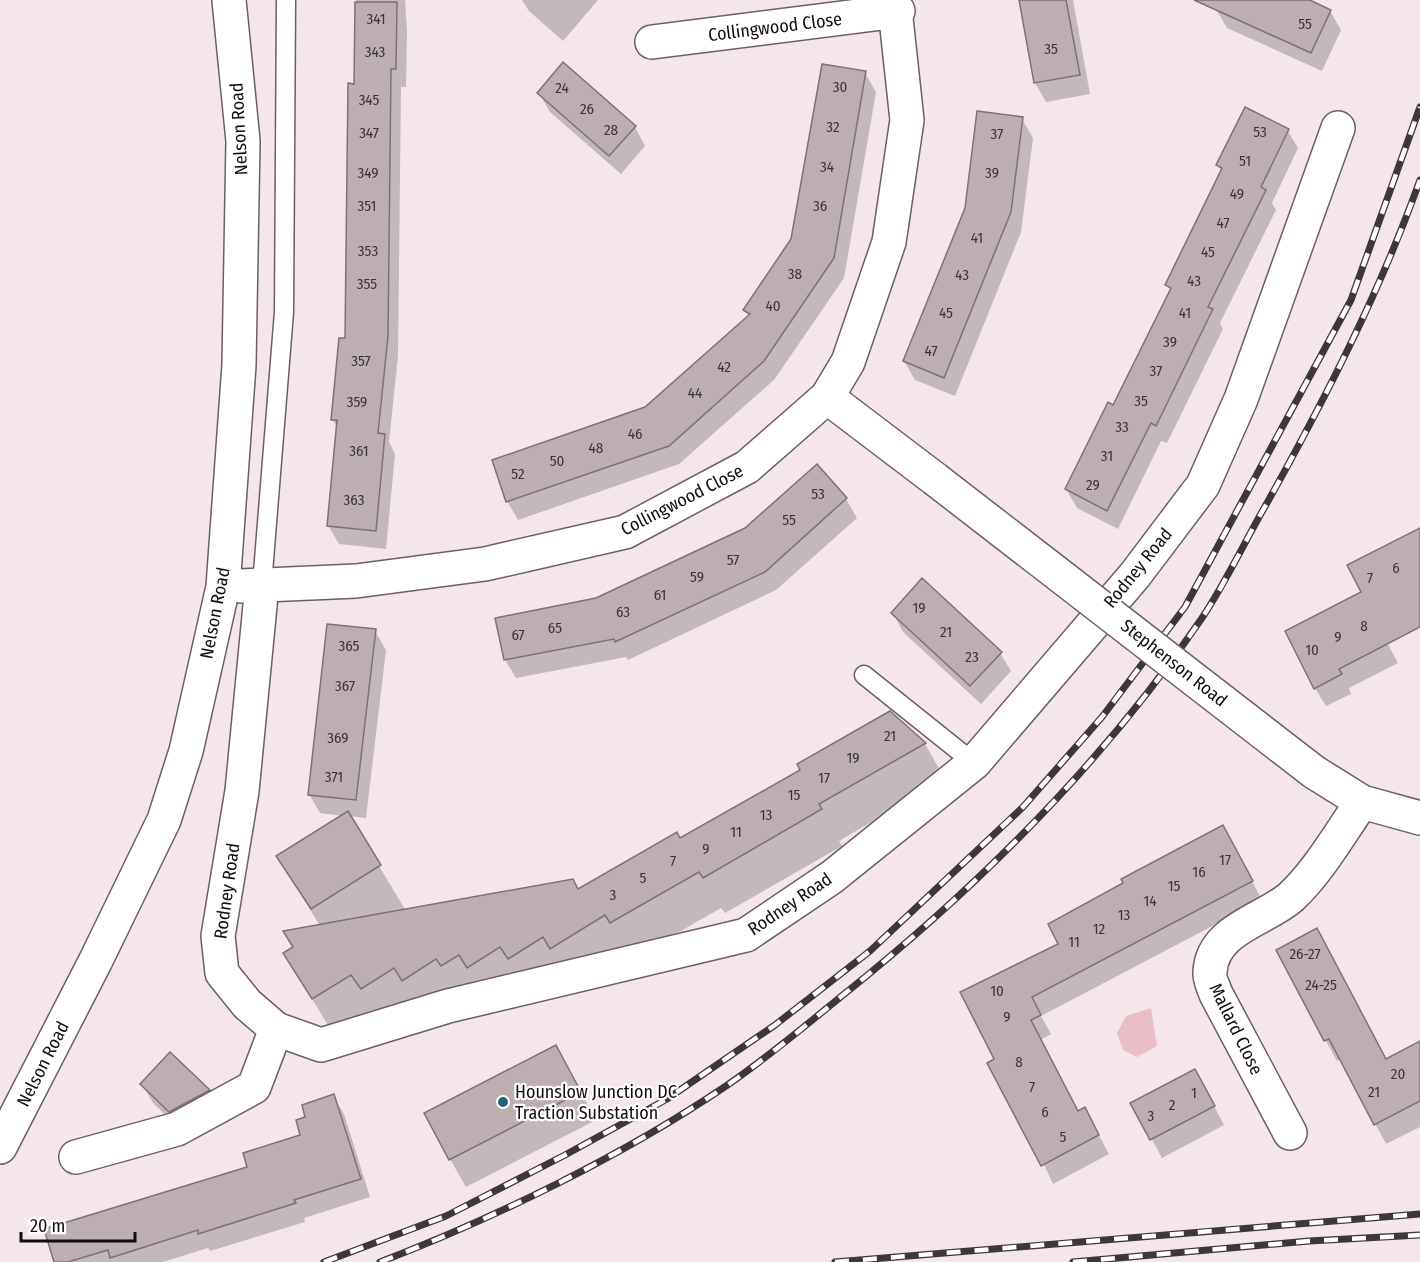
<svg xmlns="http://www.w3.org/2000/svg" width="1420" height="1262" font-family="'Fira Sans Condensed',sans-serif">
  <style>
    .green { fill: #e9bec8 }
    .shadow { fill: #0003 }
    .building { fill: #bcaeb1; stroke: #7e7274; stroke-width: 1.5 }
    .lines { fill: none; stroke-linecap: round; stroke-linejoin: round }
    .lane-casing { stroke: #6c6063; stroke-width: 21 }
    .street-casing { stroke: #6c6063; stroke-width: 36 }
    .secondary-casing { stroke: #6c6063; stroke-width: 36 }
    .lane { stroke: #fff; stroke-width: 18 }
    .street { stroke: #fff; stroke-width: 33 }
    .secondary { stroke: #fff; stroke-width: 33 }
    .rail-casing { stroke: #3e3739; stroke-width: 7 }
    .rail { stroke: #fff; stroke-width: 4.5; stroke-dasharray: 14; stroke-linecap: butt }
    .street-bridge-casing { stroke: #6c6063; stroke-width: 36; stroke-linecap: butt }
    .street-bridge { stroke: #fff; stroke-width: 33 }
    .poi-dot { fill: #1d6673; stroke: #fff; stroke-width: 2 }
    .labels { text-anchor: middle; dominant-baseline: central; stroke-width: 4.5; stroke-linejoin: round; paint-order: stroke }
    .number-label { font-size: 15px; fill: #3c3537 }
    .street-label { font-size: 18px; fill: #120d0e; stroke: #fff }
    .poi-label { font-size: 18px; fill: #120d0e; stroke: #fff; text-anchor: start }
  </style>
  <rect width="100%" height="100%" fill="#f4e6e9"/>
  <path class="green" d="M 1151,1008 L 1157,1046 L 1137,1057 L 1123,1050 L 1117,1033 L 1126,1016 Z"/>
  <g class="shadow">
    <path d="M 356,0 L 405,0 L 407,31 L 406,87 L 401,87 L 398,356 L 389,442 L 395,454 L 386,549 L 339,544 L 328,525 L 338,429 L 332,419 L 347,340 Z"/>
    <path d="M 522,0 L 598,0 L 563,41 L 529,11 Z"/>
    <path d="M 1021,0 L 1073,0 L 1090,94 L 1046,102 L 1035,83 Z"/>
    <path d="M 1221,0 L 1306,0 L 1330,11 L 1341,30 L 1322,71 L 1227,28 L 1216,9 Z"/>
    <path d="M 865,73 L 876,92 L 844,278 L 774,380 L 679,464 L 518,520 L 507,501 L 646,409 L 749,317 L 745,310 L 793,239 Z"/>
    <path d="M 539,93 L 635,127 L 645,146 L 621,174 L 550,112 Z"/>
    <path d="M 1022,119 L 1033,138 L 1021,232 L 955,396 L 915,380 L 904,361 Z"/>
    <path d="M 1287,130 L 1298,148 L 1272,203 L 1276,210 L 1220,323 L 1223,329 L 1167,443 L 1161,441 L 1118,529 L 1077,508 L 1066,489 L 1114,407 L 1171,291 L 1167,285 L 1222,172 L 1218,165 Z"/>
    <path d="M 817,466 L 846,499 L 857,518 L 776,590 L 628,660 L 626,657 L 516,678 L 505,660 L 596,600 L 746,530 Z"/>
    <path d="M 893,613 L 1000,653 L 1011,671 L 981,704 L 903,632 Z"/>
    <path d="M 1371,613 L 1398,663 L 1349,688 L 1351,694 L 1326,706 L 1315,688 Z"/>
    <path d="M 375,631 L 386,650 L 366,818 L 349,816 L 406,911 L 578,891 L 679,840 L 925,744 L 945,779 L 839,841 L 842,846 L 725,913 L 721,908 L 632,959 L 383,1025 L 373,1010 L 334,1035 L 306,989 L 320,926 L 278,856 L 343,816 L 320,813 L 309,794 Z"/>
    <path d="M 1233,845 L 1262,900 L 1041,1016 L 1051,1034 L 1040,1040 L 1078,1113 L 1095,1128 L 1109,1154 L 1053,1184 L 996,1060 L 1060,944 Z"/>
    <path d="M 1278,950 L 1386,1060 L 1420,1043 L 1420,1127 L 1386,1144 L 1341,1059 L 1337,1061 L 1326,1041 Z"/>
    <path d="M 556,1047 L 596,1120 L 466,1187 L 450,1159 Z"/>
    <path d="M 142,1084 L 209,1090 L 220,1109 L 181,1130 L 153,1103 Z"/>
    <path d="M 1205,1089 L 1224,1125 L 1162,1158 L 1132,1103 Z"/>
    <path d="M 333,1096 L 344,1114 L 370,1197 L 304,1218 L 305,1222 L 210,1251 L 208,1248 L 163,1262 L 56,1262 L 249,1168 L 302,1136 L 307,1118 Z"/>
  </g>
  <g class="building">
    <path d="M 1019,0 L 1066,0 L 1080,75 L 1034,83 Z"/>
    <path d="M 1194,0 L 1310,0 L 1331,10 L 1311,53 Z"/>
    <path d="M 355,2 L 397,2 L 396,69 L 391,69 L 388,336 L 378,433 L 385,434 L 376,531 L 327,526 L 337,420 L 331,420 L 339,338 L 345,338 L 348,83 L 354,84 Z"/>
    <path d="M 563,62 L 636,126 L 609,156 L 537,93 Z"/>
    <path d="M 822,64 L 866,71 L 834,258 L 764,361 L 669,446 L 506,502 L 492,460 L 645,407 L 750,314 L 743,310 L 791,239 Z"/>
    <path d="M 1245,107 L 1289,129 L 1261,187 L 1266,190 L 1208,307 L 1213,309 L 1156,426 L 1151,423 L 1107,511 L 1065,489 L 1108,402 L 1113,405 L 1171,288 L 1165,285 L 1222,168 L 1216,165 Z"/>
    <path d="M 977,111 L 1023,117 L 1011,212 L 944,378 L 903,361 L 965,208 Z"/>
    <path d="M 817,464 L 847,498 L 765,572 L 615,642 L 614,639 L 504,660 L 495,618 L 596,598 L 745,528 Z"/>
    <path d="M 1420,528 L 1420,627 L 1339,669 L 1342,674 L 1314,689 L 1285,631 L 1361,592 L 1347,565 Z"/>
    <path d="M 922,578 L 1002,652 L 970,686 L 891,613 Z"/>
    <path d="M 327,624 L 376,629 L 356,800 L 308,795 Z"/>
    <path d="M 890,711 L 926,743 L 819,804 L 822,809 L 703,878 L 699,872 L 610,923 L 605,915 L 550,949 L 543,937 L 508,959 L 500,947 L 467,968 L 459,955 L 441,966 L 436,959 L 402,981 L 394,968 L 361,989 L 351,975 L 312,999 L 283,953 L 293,947 L 283,931 L 573,879 L 578,889 L 677,832 L 680,838 L 800,770 L 797,764 Z"/>
    <path d="M 348,811 L 381,865 L 311,909 L 276,856 Z"/>
    <path d="M 1223,825 L 1253,881 L 1032,997 L 1041,1015 L 1031,1020 L 1078,1111 L 1085,1107 L 1099,1135 L 1041,1166 L 987,1063 L 994,1059 L 960,992 L 1058,944 L 1048,924 L 1123,883 L 1121,879 Z"/>
    <path d="M 1317,928 L 1386,1059 L 1420,1041 L 1420,1101 L 1374,1125 L 1329,1039 L 1324,1041 L 1276,950 Z"/>
    <path d="M 556,1045 L 581,1092 L 449,1160 L 424,1113 Z"/>
    <path d="M 170,1052 L 210,1090 L 169,1112 L 140,1084 Z"/>
    <path d="M 1195,1069 L 1215,1106 L 1150,1140 L 1130,1103 Z"/>
    <path d="M 334,1094 L 361,1179 L 294,1200 L 296,1203 L 198,1234 L 198,1230 L 110,1258 L 108,1250 L 68,1262 L 54,1262 L 44,1229 L 247,1167 L 243,1153 L 300,1135 L 296,1120 L 305,1117 L 302,1105 Z"/>
  </g>
  <g class="lines">
    <defs>
      <g id="lane">
        <path d="M 262,585 L 284,312 L 286,0"/>
        <path d="M 864,675 L 974,763"/>
      </g>
      <g id="street">
        <path d="M 652,42 L 898,11"/>
        <path d="M 827,397 L 935,479"/>
        <path d="M 262,585 L 242,791 L 218,936 L 222,973 L 247,1004 L 276,1029 L 321,1045 L 448,1006 L 746,935 L 832,877 L 974,763 L 1135,575 L 1203,485 L 1241,399 L 1338,128"/>
        <path d="M 241,586 L 356,581 L 485,564 L 625,532 L 747,467 L 827,397 L 848,362 L 889,242 L 907,120 L 894,0"/>
        <path d="M 1314,772 L 1362,802 L 1420,818"/>
        <path d="M 1290,1133 L 1216,994 C 1214,988 1209,979 1210,972 C 1212,929 1265,920 1291,897 C 1319,871 1340,833 1362,802"/>
        <path d="M 76,1157 L 177,1129 L 254,1087 L 276,1029"/>
      </g>
      <path id="secondary" d="M 0,1147 L 96,960 L 164,820 L 186,751 L 223,587 L 239,365 L 243,141 L 229,0"/>
    </defs>
    <use href="#lane" class="lane-casing"/>
    <use href="#street" class="street-casing"/>
    <use href="#secondary" class="secondary-casing"/>
    <use href="#lane" class="lane"/>
    <use href="#street" class="street"/>
    <use href="#secondary" class="secondary"/>
    <defs>
      <g id="rail">
        <path d="M 324,1262 L 446,1216 L 565,1155 L 667,1099 L 775,1025 L 870,951 L 1023,807 L 1102,717 L 1185,607 L 1351,300 L 1420,107"/>
        <path d="M 380,1262 C 495,1218 624,1155 726,1086 C 767,1058 805,1026 843,995 C 978,887 1104,762 1202,618 C 1226,582 1245,541 1267,503 C 1325,399 1380,292 1420,180"/>
        <path d="M 835,1262 L 1420,1214"/>
        <path d="M 1073,1262 L 1309,1241 L 1420,1235"/>
      </g>
    </defs>
    <use href="#rail" class="rail-casing"/>
    <use href="#rail" class="rail"/>
    <defs>
      <path id="street-bridge" d="M 935,479 L 1314,772"/>
    </defs>
    <use href="#street-bridge" class="street-bridge-casing"/>
    <use href="#street-bridge" class="street-bridge"/>
  </g>
  <circle class="poi-dot" cx="503" cy="1102" r="6"/>
  <g class="labels">
    <g class="number-label">
      <text x="376" y="19">341</text>
      <text x="1305" y="24">55</text>
      <text x="1051" y="49">35</text>
      <text x="375" y="52">343</text>
      <text x="840" y="87">30</text>
      <text x="562" y="88">24</text>
      <text x="369" y="100">345</text>
      <text x="587" y="109">26</text>
      <text x="833" y="127">32</text>
      <text x="611" y="130">28</text>
      <text x="1260" y="132">53</text>
      <text x="369" y="133">347</text>
      <text x="997" y="134">37</text>
      <text x="1245" y="161">51</text>
      <text x="827" y="167">34</text>
      <text x="368" y="173">349</text>
      <text x="992" y="173">39</text>
      <text x="1237" y="194">49</text>
      <text x="367" y="206">351</text>
      <text x="820" y="206">36</text>
      <text x="1223" y="223">47</text>
      <text x="977" y="238">41</text>
      <text x="368" y="251">353</text>
      <text x="1208" y="252">45</text>
      <text x="795" y="274">38</text>
      <text x="962" y="275">43</text>
      <text x="1194" y="281">43</text>
      <text x="367" y="284">355</text>
      <text x="773" y="306">40</text>
      <text x="946" y="313">45</text>
      <text x="1185" y="313">41</text>
      <text x="1170" y="342">39</text>
      <text x="931" y="351">47</text>
      <text x="361" y="361">357</text>
      <text x="724" y="367">42</text>
      <text x="1156" y="371">37</text>
      <text x="695" y="393">44</text>
      <text x="1141" y="401">35</text>
      <text x="357" y="402">359</text>
      <text x="1122" y="427">33</text>
      <text x="635" y="434">46</text>
      <text x="596" y="448">48</text>
      <text x="359" y="451">361</text>
      <text x="1107" y="456">31</text>
      <text x="557" y="461">50</text>
      <text x="518" y="474">52</text>
      <text x="1093" y="485">29</text>
      <text x="818" y="494">53</text>
      <text x="354" y="500">363</text>
      <text x="789" y="520">55</text>
      <text x="733" y="560">57</text>
      <text x="1396" y="568">6</text>
      <text x="697" y="577">59</text>
      <text x="1370" y="578">7</text>
      <text x="660" y="595">61</text>
      <text x="919" y="608">19</text>
      <text x="623" y="612">63</text>
      <text x="1364" y="626">8</text>
      <text x="555" y="628">65</text>
      <text x="946" y="632">21</text>
      <text x="518" y="635">67</text>
      <text x="1338" y="637">9</text>
      <text x="349" y="646">365</text>
      <text x="1312" y="650">10</text>
      <text x="972" y="657">23</text>
      <text x="345" y="686">367</text>
      <text x="890" y="736">21</text>
      <text x="338" y="738">369</text>
      <text x="853" y="758">19</text>
      <text x="334" y="777">371</text>
      <text x="824" y="778">17</text>
      <text x="794" y="795">15</text>
      <text x="766" y="815">13</text>
      <text x="736" y="832">11</text>
      <text x="706" y="849">9</text>
      <text x="1225" y="860">17</text>
      <text x="673" y="861">7</text>
      <text x="1199" y="872">16</text>
      <text x="643" y="878">5</text>
      <text x="1174" y="886">15</text>
      <text x="613" y="895">3</text>
      <text x="1150" y="901">14</text>
      <text x="1124" y="915">13</text>
      <text x="1099" y="929">12</text>
      <text x="1074" y="942">11</text>
      <text x="1305" y="954">26-27</text>
      <text x="1321" y="985">24-25</text>
      <text x="997" y="991">10</text>
      <text x="1007" y="1017">9</text>
      <text x="1019" y="1062">8</text>
      <text x="1398" y="1074">20</text>
      <text x="1032" y="1087">7</text>
      <text x="1374" y="1092">21</text>
      <text x="1194" y="1093">1</text>
      <text x="1172" y="1105">2</text>
      <text x="1045" y="1112">6</text>
      <text x="1151" y="1116">3</text>
      <text x="1063" y="1137">5</text>
    </g>
    <g class="street-label">
      <text transform="translate(775 27) rotate(-7)">Collingwood Close</text>
      <text transform="translate(239 129) rotate(-93)">Nelson Road</text>
      <text transform="translate(682 500) rotate(-27)">Collingwood Close</text>
      <text transform="translate(1138 568) rotate(-51)">Rodney Road</text>
      <text transform="translate(215 613) rotate(-79)">Nelson Road</text>
      <text transform="translate(1174 663) rotate(38)">Stephenson Road</text>
      <text transform="translate(227 891) rotate(-82)">Rodney Road</text>
      <text transform="translate(790 904) rotate(-34)">Rodney Road</text>
      <text transform="translate(1236 1029) rotate(64)">Mallard Close</text>
      <text transform="translate(43 1064) rotate(-63)">Nelson Road</text>
    </g>
    <g class="poi-label">
      <text x="515" y="1092">Hounslow Junction DC<tspan x="515" dy="21">Traction Substation</tspan></text>
    </g>
  </g>
  <path d="M21 1232v9h114v-9" fill="none" stroke="#120d0e" stroke-width="3"/>
  <text x="30" y="1232" font-size="18" fill="#120d0e" stroke="#ffffff" stroke-width="4.5" paint-order="stroke">20 m</text>
</svg>
